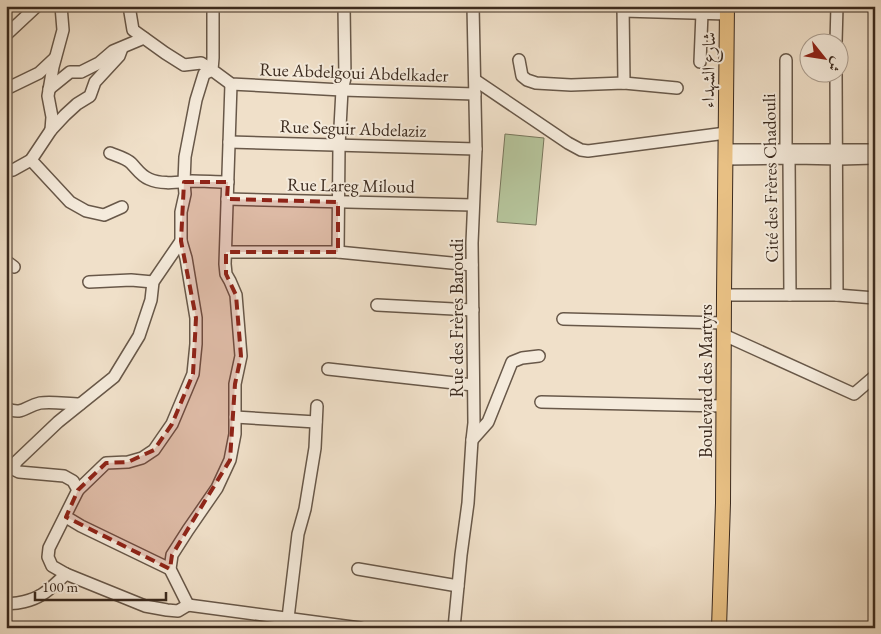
<svg xmlns="http://www.w3.org/2000/svg" width="881" height="634" font-family="'EB Garamond',Amiri,serif">
  <style>
    .green { fill: #b5c39a; stroke: #78765c }
    .lines { fill: none; stroke-linecap: round; stroke-linejoin: round }
    .minor-casing { stroke: #685849; stroke-width: 14 }
    .major-casing { stroke: #3b2a1e; stroke-width: 16 }
    .minor { stroke: #f5ebdc; stroke-width: 11 }
    .major { stroke: #e8c084; stroke-width: 14 }
    .marked { fill: #8f2418; fill-opacity: 0.2; stroke: #8f2418; stroke-width: 4; stroke-dasharray: 10 6; stroke-linejoin: round }
    .labels { text-anchor: middle; dominant-baseline: central; stroke-width: 4; stroke-linejoin: round; paint-order: stroke }
    .street-label { font-size: 18px; fill: #3b2a1e; stroke: #f5ebdc }
  </style>
  <rect width="100%" height="100%" fill="#f0e0c9"/>
  <filter id="stains"><feTurbulence type="fractalNoise" baseFrequency=".004" numOctaves="4"/><feColorMatrix values="0 0 0 0 .2 0 0 0 0 .09 0 0 0 0 .02 0 0 0 .5 -.17"/></filter>
  <radialGradient id="worn" r=".72"><stop offset=".6" stop-color="#630" stop-opacity="0"/><stop offset="1" stop-color="#630" stop-opacity=".3"/></radialGradient>
  <path class="green" d="M 505,134 L 544,138 L 536,225 L 497,222 Z"/>
  <g class="lines">
    <defs>
      <g id="minor">
        <path d="M 129,6 L 133,30 L 165,53 L 184,65 L 201,63 L 212,70"/>
        <path d="M 213,6 L 213,58 L 212,70 L 231,84 L 342,90 L 475,94"/>
        <path d="M 623,6 L 624,83"/>
        <path d="M 623,11 L 727,14"/>
        <path d="M 7,34 L 37,6"/>
        <path d="M 836,42 L 837,6"/>
        <path d="M 519,60 L 522,76 L 527,80 L 536,83 L 571,85 L 624,83 L 677,88"/>
        <path d="M 786,60 L 786,150 L 789,158 L 790,295"/>
        <path d="M 700,62 L 702,13"/>
        <path d="M 836,72 L 837,295"/>
        <path d="M 475,80 L 568,143 L 581,150 L 588,151 L 726,133"/>
        <path d="M 6,89 L 39,73 L 55,58"/>
        <path d="M 49,89 L 70,72 L 81,72 L 99,63 L 113,51 L 144,38"/>
        <path d="M 51,130 L 52,117 L 48,96 L 53,67 L 63,30 L 61,6"/>
        <path d="M 229,142 L 476,149"/>
        <path d="M 725,150 L 875,150"/>
        <path d="M 110,153 C 117,156 126,158 131,163 C 137,169 141,176 149,179 C 162,185 178,182 192,181 C 204,181 216,182 228,182"/>
        <path d="M 725,159 L 795,158 L 840,159 L 875,158"/>
        <path d="M 31,160 L 70,202 L 86,211 L 104,215 L 122,207"/>
        <path d="M 6,171 L 13,170 L 31,160 L 51,130 L 65,115 L 77,104 L 90,96 L 95,82 L 119,56 L 122,48"/>
        <path d="M 227,199 L 473,205"/>
        <path d="M 226,252 L 338,252 L 472,265"/>
        <path d="M 338,252 L 339,146 L 342,90 L 345,78 L 344,6"/>
        <path d="M 6,261 L 14,267"/>
        <path d="M 89,282 L 131,280 L 153,282"/>
        <path d="M 724,295 L 837,295 L 875,298"/>
        <path d="M 377,305 L 473,310"/>
        <path d="M 563,319 L 724,323"/>
        <path d="M 724,335 L 854,394 L 875,376"/>
        <path d="M 328,369 L 473,385"/>
        <path d="M 541,402 L 723,406"/>
        <path d="M 6,408 C 23,416 25,406 40,403 C 51,401 68,404 80,404"/>
        <path d="M 235,417 L 316,422"/>
        <path d="M 472,440 L 488,422 L 512,362 L 522,358 L 539,356"/>
        <path d="M 13,467 L 15,470 L 19,472 L 64,476 L 73,481 L 78,490"/>
        <path d="M 6,471 L 13,467 L 17,461 L 58,422 L 114,377 L 139,336 L 151,300 L 153,282 L 181,241"/>
        <path d="M 66,517 L 81,526 L 170,569"/>
        <path d="M 358,569 L 458,586"/>
        <path d="M 6,603 C 16,605 33,600 41,595 C 50,590 58,581 66,574"/>
        <path d="M 188,605 L 178,611 L 167,610 L 145,606 L 66,574 L 52,566 L 48,557 L 49,548 L 78,490 L 106,463 L 128,462 L 142,458 L 154,450 L 172,424 L 193,374 L 196,344 L 196,318 L 186,258 L 181,241 L 181,212 L 185,194 L 184,182 L 185,157 L 196,100 L 204,74 L 212,70"/>
        <path d="M 188,605 L 170,569 L 172,555 L 188,530 L 217,488 L 230,460 L 235,434 L 235,384 L 241,356 L 236,295 L 230,281 L 226,274 L 225,264 L 231,84"/>
        <path d="M 188,605 L 360,628"/>
        <path d="M 288,618 L 298,534 L 305,509 L 315,448 L 317,406"/>
        <path d="M 454,628 L 461,555 L 468,503 L 472,440 L 474,423 L 472,243 L 476,149 L 473,6"/>
      </g>
      <path id="major" d="M 719,628 L 723,503 L 724,295 L 727,6"/>
    </defs>
    <use href="#minor" class="minor-casing"/>
    <use href="#major" class="major-casing"/>
    <use href="#minor" class="minor"/>
    <use href="#major" class="major"/>
  </g>
  <path class="marked" d="M 184,182 L 228,182 L 227,199 L 338,202 L 338,252 L 226,252 L 226,274 L 236,295 L 241,356 L 235,384 L 230,460 L 172,555 L 170,569 L 66,517 L 78,490 L 106,463 L 128,462 L 154,450 L 172,424 L 193,374 L 196,318 L 181,241 Z"/>
  <g class="labels">
    <g class="street-label">
      <text transform="translate(708 70) rotate(-89)">شارع الشهداء</text>
      <text transform="translate(354 72) rotate(2)">Rue Abdelgoui Abdelkader</text>
      <text transform="translate(353 128) rotate(2)">Rue Seguir Abdelaziz</text>
      <text transform="translate(770 178) rotate(-91)">Cité des Frères Chadouli</text>
      <text transform="translate(351 185) rotate(1)">Rue Lareg Miloud</text>
      <text transform="translate(456 318) rotate(-90)">Rue des Frères Baroudi</text>
      <text transform="translate(705 381) rotate(-90)">Boulevard des Martyrs</text>
    </g>
  </g>
  <rect width="881" height="634" fill="none" stroke="#f0e0c9" stroke-width="25"/>
  <rect x="8" y="8" width="866" height="619" fill="none" stroke="#3b2a1e" stroke-width="2.5"/>
  <rect x="12" y="12" width="856" height="609" fill="none" stroke="#3b2a1e"/>
  <g transform="translate(824 58) rotate(120)"><circle r="24" fill="#f5ebdc" stroke="#ab9e90"/>
  <path d="M0-4L9 19L0 12L-9 19Z" fill="#8f2418"/>
  <text y="-8" font-size="14" font-weight="bold" text-anchor="middle" fill="#3b2a1e">ش</text>
  </g>
  <path d="M35 592v8h131v-8" fill="none" stroke="#3b2a1e" stroke-width="2.5"/>
  <text x="42" y="592" font-size="15" fill="#3b2a1e" stroke="#f5ebdc" stroke-width="4" paint-order="stroke">100 m</text>
  <rect width="100%" height="100%" filter="url(#stains)"/>
  <rect width="100%" height="100%" fill="url(#worn)"/>
</svg>
